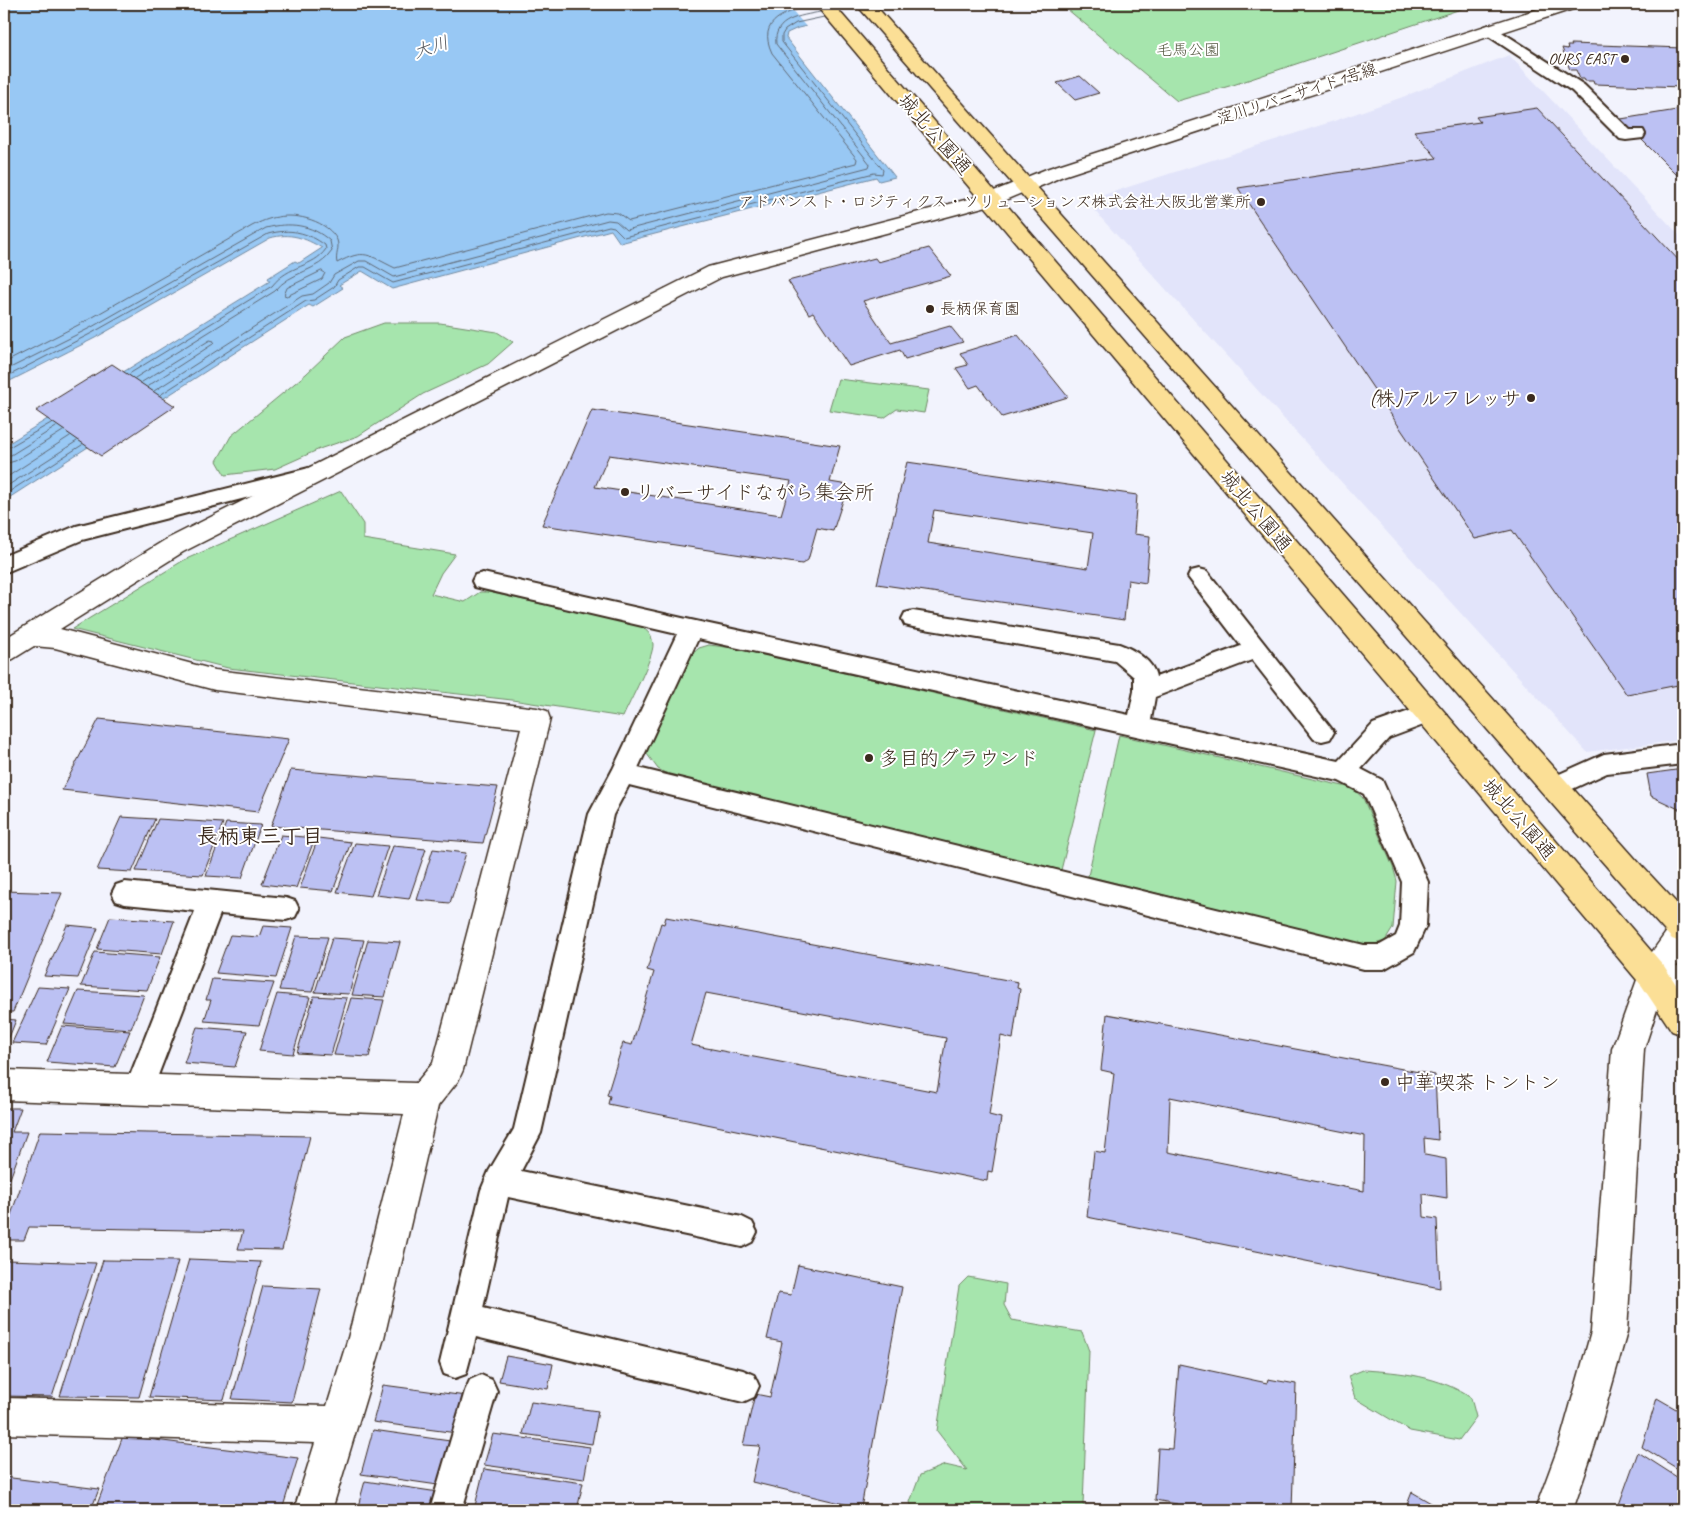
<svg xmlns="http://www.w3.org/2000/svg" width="1687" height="1514" font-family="Caveat,'Klee One',sans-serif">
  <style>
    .built { fill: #e2e4fa }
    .green { fill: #a6e5ad; stroke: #708866 }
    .water { fill: #98c8f4; stroke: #73899e }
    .pier { fill: #f2f3fd }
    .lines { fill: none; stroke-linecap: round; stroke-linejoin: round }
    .shore { stroke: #606974; stroke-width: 1 }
    .building { fill: #bcc1f3; stroke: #3b2a1e; fill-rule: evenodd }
    .lane-casing { stroke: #3b2a1e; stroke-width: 4 }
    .street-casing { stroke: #3b2a1e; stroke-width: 3 }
    .secondary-casing { stroke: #3b2a1e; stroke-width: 3 }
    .primary-casing { stroke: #3b2a1e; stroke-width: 3 }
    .lane { fill: #fff; fill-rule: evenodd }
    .street { fill: #fff; fill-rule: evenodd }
    .secondary { fill: #fff; fill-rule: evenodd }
    .primary { fill: #fbdf96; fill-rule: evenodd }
    .poi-dot { fill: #3b2a1e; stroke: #fff; stroke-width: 2 }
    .labels { text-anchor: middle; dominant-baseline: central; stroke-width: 4; stroke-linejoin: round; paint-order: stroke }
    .far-park-label { font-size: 16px; fill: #565942; stroke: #fff }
    .far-poi-label { font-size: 16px; fill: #3b2a1e; stroke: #fff; text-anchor: end }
    .far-street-label { font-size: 16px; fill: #3b2a1e; stroke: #fff }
    .far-water-label { font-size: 18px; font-style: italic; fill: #57595e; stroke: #fff }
    .street-label { font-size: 20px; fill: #3b2a1e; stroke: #fff }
    .poi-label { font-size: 20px; fill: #3b2a1e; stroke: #fff; text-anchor: start }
    .neighbourhood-label { font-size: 21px; font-weight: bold; fill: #3b2a1e; stroke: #fff }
  </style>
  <rect width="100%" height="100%" fill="#f2f3fd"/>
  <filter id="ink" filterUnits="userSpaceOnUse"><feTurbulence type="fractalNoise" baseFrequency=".02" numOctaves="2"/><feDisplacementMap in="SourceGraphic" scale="10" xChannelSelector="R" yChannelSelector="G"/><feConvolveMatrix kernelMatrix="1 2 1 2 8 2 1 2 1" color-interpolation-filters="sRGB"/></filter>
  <g filter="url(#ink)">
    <path class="built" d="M 1509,55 L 1683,239 L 1683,740 L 1587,752 L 1092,208 L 1097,197 L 1337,120 L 1400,98 Z"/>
    <g class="green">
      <path d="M 1061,4 L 1060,4 L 1476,4 L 1233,85 L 1177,101 Z"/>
      <path d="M 384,323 L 440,323 L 497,332 L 513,342 L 488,364 L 423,394 L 358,436 L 322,448 L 275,469 L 225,475 L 217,461 L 231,436 L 306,374 L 345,337 Z"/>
      <path d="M 838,379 L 929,390 L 924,413 L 897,409 L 884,418 L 829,410 Z"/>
      <path d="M 341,491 L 363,524 L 363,539 L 455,554 L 441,573 L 431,594 L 465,602 L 480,592 L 488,592 L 640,626 C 647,630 652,635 653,644 C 654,657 629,703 623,717 L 512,700 L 228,668 L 72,629 L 184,560 Z"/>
      <path d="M 709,645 L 734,648 L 1096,730 L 1061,870 L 669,775 L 658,769 L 647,754 L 649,742 L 691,655 L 699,648 Z"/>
      <path d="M 1119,735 L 1352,788 L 1363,798 L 1393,867 L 1397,881 L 1393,928 L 1385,941 L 1371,945 L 1351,942 L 1088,876 Z"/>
      <path d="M 968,1277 L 1006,1284 L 1004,1305 L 1012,1320 L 1082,1332 L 1089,1351 L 1083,1505 L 1104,1510 L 913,1510 L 910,1502 L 920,1475 L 945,1465 L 967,1470 L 937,1431 L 959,1286 Z"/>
      <path d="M 1363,1370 C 1400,1372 1440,1376 1471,1398 L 1476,1417 L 1459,1440 L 1410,1431 L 1355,1398 L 1348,1376 Z"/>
    </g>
    <path class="water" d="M 4,4 L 904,4 L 798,28 L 787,33 L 786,38 L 895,177 L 879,181 L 876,177 L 620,243 L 611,230 L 392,289 L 362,271 L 339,285 L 343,288 L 313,307 L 309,305 L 4,501 L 4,446 L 270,281 L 268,278 L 295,261 L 299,263 L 322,248 C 305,238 290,232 270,238 L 95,338 L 4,384 Z"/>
    <path class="pier" d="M 787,4 L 903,4 L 905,6 L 807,28 Z"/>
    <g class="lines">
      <g class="shore">
        <path d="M 322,271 L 325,273 L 322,279 L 287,296 L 284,295 L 287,288 Z"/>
        <path d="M 4,363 L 86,321 L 252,226 C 260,222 269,218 278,217 C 297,213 328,221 337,240 C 340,248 335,255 337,263 C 365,248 368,255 395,268 L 606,212 L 618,213 L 629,221 L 856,163 L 857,159 L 772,53 C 756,19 787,12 814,5"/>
        <path d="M 4,371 L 90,328 L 266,228 C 290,222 311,224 330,241 L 332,251 C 319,272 290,271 275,291 L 135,378"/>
        <path d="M 4,378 L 92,333 L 268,234 C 290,228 307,232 325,245 L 326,249 C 313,268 289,264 272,286 L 129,374"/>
        <path d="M 142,382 L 210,340 L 214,341 L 213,344 L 148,386"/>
        <path d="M 154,391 L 302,296 L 313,294 L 329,283 L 334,275 L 359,261 L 366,261 L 394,277 L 608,220 L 616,221 L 626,230 L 869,167 L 870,164 L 776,44 C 773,19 800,16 820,12"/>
        <path d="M 160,395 L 306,301 L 314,300 L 334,287 L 338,280 L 359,267 L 365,267 L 393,283 L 609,226 L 614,227 L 624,237 L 874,173 L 882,174 L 883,170 L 782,42 L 782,35 L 785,30 L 796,23 L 824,17"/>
        <path d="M 4,450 L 51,423"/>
        <path d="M 4,456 L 11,455 L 56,427"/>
        <path d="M 4,464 L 15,461 L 63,431"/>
        <path d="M 4,479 L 70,436"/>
        <path d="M 4,488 L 77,441"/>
        <path d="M 4,495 L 82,445"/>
      </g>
    </g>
    <g class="building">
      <path d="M 1571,44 L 1683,48 L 1683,87 L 1594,84 L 1593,81 L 1585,81 L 1584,79 L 1580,79 L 1576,70 L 1570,70 L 1562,48 L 1568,49 L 1567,46 L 1572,46 Z"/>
      <path d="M 1080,76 L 1099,93 L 1075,100 L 1057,83 Z"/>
      <path d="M 1537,108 L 1683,265 L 1683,684 L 1627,695 L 1512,530 L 1475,539 L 1238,188 L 1437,158 L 1414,131 L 1480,122 L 1476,117 Z"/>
      <path d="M 1683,109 L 1683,181 L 1621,119 Z"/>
      <path d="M 929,248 L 951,276 L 863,301 L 891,343 L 950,326 L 963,342 L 905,359 L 900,350 L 849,366 L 813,312 L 809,314 L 788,281 L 875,258 L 878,262 Z"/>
      <path d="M 1018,335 L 1068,397 L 1002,417 L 978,385 L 970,388 L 956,368 L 968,365 L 960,353 Z"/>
      <path d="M 112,364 L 175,406 L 101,456 L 36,411 Z"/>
      <path d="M 592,410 L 840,446 L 830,482 L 848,485 L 833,531 L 817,528 L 808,560 L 802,564 L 542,525 ZM 609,455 L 791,481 L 781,515 L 595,487 Z"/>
      <path d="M 907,462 L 1137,495 L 1134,534 L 1150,536 L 1146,583 L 1128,580 L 1124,620 L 877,584 ZM 934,510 L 1093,533 L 1088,568 L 928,543 Z"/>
      <path d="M 99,719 L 289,739 L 258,812 L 62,790 Z"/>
      <path d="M 1683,769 L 1683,811 L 1651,796 L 1647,774 Z"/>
      <path d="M 291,770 L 498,787 L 483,843 L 271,826 Z"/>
      <path d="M 121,817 L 155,819 L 132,872 L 97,870 Z"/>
      <path d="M 158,819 L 223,823 L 203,875 L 136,871 Z"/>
      <path d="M 226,823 L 261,825 L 242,878 L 206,876 Z"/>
      <path d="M 281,835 L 315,838 L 296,888 L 262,884 Z"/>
      <path d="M 318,838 L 351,842 L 333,891 L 300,888 Z"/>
      <path d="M 355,843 L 388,846 L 371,896 L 337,892 Z"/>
      <path d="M 393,846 L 426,849 L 409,899 L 376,895 Z"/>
      <path d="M 433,849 L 466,853 L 450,903 L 417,900 Z"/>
      <path d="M 4,891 L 62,893 L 13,1012 L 4,1012 Z"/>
      <path d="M 110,917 L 174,921 L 162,954 L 97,949 Z"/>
      <path d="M 666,917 L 1018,982 L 1017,988 L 1020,989 L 1013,1039 L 1001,1036 L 989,1115 L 1001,1118 L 992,1172 L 988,1171 L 987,1181 L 608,1104 L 610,1096 L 607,1095 L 623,1043 L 632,1045 L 654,972 L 647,970 L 661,923 L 664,924 ZM 706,993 L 946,1038 L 937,1092 L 691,1045 Z"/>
      <path d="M 67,925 L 98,928 L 78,978 L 44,976 Z"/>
      <path d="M 263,926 L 292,928 L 276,978 L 216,973 L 230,935 L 259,937 Z"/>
      <path d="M 296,936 L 328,937 L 312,992 L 279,990 Z"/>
      <path d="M 332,938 L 364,940 L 349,994 L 315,992 Z"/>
      <path d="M 368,940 L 400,942 L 385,997 L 352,995 Z"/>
      <path d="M 95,952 L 160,957 L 147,990 L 81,986 Z"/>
      <path d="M 212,979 L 274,983 L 259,1025 L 204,1021 L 211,1000 L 206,1000 Z"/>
      <path d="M 38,987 L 70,989 L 46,1045 L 12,1043 Z"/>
      <path d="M 78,991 L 144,995 L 131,1029 L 64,1024 Z"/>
      <path d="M 277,994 L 310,997 L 293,1054 L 259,1051 Z"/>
      <path d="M 314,996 L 347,998 L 331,1055 L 297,1053 Z"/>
      <path d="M 351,998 L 384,1000 L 369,1057 L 334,1055 Z"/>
      <path d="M 1107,1014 L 1435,1075 L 1438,1140 L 1424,1138 L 1425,1155 L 1446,1159 L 1447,1198 L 1423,1194 L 1424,1217 L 1437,1219 L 1440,1288 L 1087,1217 L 1094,1151 L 1105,1153 L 1114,1073 L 1101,1070 ZM 1170,1097 L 1365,1136 L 1364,1191 L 1168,1152 Z"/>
      <path d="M 4,1019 L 16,1020 L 4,1050 Z"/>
      <path d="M 62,1026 L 130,1031 L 115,1067 L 47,1062 Z"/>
      <path d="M 197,1027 L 247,1031 L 235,1067 L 184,1063 Z"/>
      <path d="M 4,1108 L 21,1108 L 12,1132 L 27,1132 L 4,1195 Z"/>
      <path d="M 40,1131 L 310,1136 L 282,1250 L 238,1249 L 243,1231 L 29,1227 L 24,1240 L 4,1240 L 4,1235 Z"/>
      <path d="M 189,1259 L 261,1262 L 224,1400 L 149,1397 Z"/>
      <path d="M 7,1260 L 96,1263 L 52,1397 L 4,1396 L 4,1268 Z"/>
      <path d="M 103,1260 L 178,1261 L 139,1397 L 60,1396 Z"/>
      <path d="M 798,1265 L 902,1287 L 861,1508 L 752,1482 L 760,1446 L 743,1445 L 755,1394 L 770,1397 L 782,1342 L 767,1339 L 778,1293 L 791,1295 Z"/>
      <path d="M 263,1286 L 321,1289 L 292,1402 L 232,1399 Z"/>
      <path d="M 506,1356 L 553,1364 L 548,1389 L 499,1381 Z"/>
      <path d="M 1179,1364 L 1267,1383 L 1268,1379 L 1296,1384 L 1292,1510 L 1176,1510 L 1177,1504 L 1155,1500 L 1158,1448 L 1172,1449 Z"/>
      <path d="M 383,1385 L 466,1396 L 457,1433 L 373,1422 Z"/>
      <path d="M 1657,1398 L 1683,1413 L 1683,1472 L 1642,1447 Z"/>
      <path d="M 531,1402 L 598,1411 L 592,1444 L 523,1434 Z"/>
      <path d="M 373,1430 L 457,1442 L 445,1486 L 361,1474 Z"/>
      <path d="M 493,1434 L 590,1447 L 584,1479 L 484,1465 Z"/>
      <path d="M 123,1436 L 298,1458 L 282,1510 L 95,1510 Z"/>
      <path d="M 1638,1452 L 1683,1481 L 1683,1510 L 1617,1510 Z"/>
      <path d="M 484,1469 L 583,1483 L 577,1510 L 505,1510 L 475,1506 Z"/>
      <path d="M 4,1477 L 99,1489 L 91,1510 L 4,1510 Z"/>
      <path d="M 365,1481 L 438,1492 L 433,1510 L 357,1510 Z"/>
      <path d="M 1412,1492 L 1443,1510 L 1405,1510 Z"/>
    </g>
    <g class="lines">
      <defs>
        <g id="lane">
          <path d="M 1489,25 L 1494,27 L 1584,85 L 1630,130 L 1643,130 L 1645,134 L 1643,138 L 1626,140 L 1620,139 L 1572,91 L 1484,33 L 1481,30 L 1484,27 Z"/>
          <path d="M 313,467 L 320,469 L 323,474 L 320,479 L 82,540 L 4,573 L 4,556 L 76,526 Z"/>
          <path d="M 1199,569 L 1207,571 L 1334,732 L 1330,739 L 1322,741 L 1314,739 L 1252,660 L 1155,697 L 1151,720 L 1339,761 L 1373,724 L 1429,704 L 1437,706 L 1441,713 L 1437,720 L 1389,738 L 1361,769 L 1382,780 L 1428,882 L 1426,926 L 1414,952 L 1384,969 L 1364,969 L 629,785 L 613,815 L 541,1133 L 521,1171 L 742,1217 L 752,1222 L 757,1232 L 752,1242 L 742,1247 L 508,1197 L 483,1308 L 743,1370 L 754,1375 L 759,1386 L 754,1397 L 743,1402 L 476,1337 L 466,1374 L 455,1378 L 444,1374 L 440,1363 L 481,1190 L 489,1171 L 514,1129 L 589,814 L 613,769 L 677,634 L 483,589 L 475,587 L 472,581 L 475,575 L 483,573 L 691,620 L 1129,715 L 1134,691 L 1134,677 L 1115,661 L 913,627 L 905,625 L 902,619 L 905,613 L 913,611 L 1119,644 C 1133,649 1154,661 1156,677 L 1241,646 L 1188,577 L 1191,571 ZM 698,639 L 1339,781 L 1364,794 L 1402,882 L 1400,926 L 1396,936 L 1380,945 L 1364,945 L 638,768 Z"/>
          <path d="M 1683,744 L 1683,764 L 1607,773 L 1555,797 L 1546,794 L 1543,787 L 1546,780 L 1604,754 Z"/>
          <path d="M 125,882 L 286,898 L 295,901 L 299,909 L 295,917 L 286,920 L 220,914 L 152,1091 L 148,1100 L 138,1104 L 128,1100 L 124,1091 L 195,911 L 125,904 L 116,901 L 112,893 L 116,885 Z"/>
          <path d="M 481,1375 L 492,1380 L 497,1391 L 462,1510 L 430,1510 L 465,1391 L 470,1380 Z"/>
        </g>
        <g id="street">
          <path d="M 1024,179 L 1031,181 L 1034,185 L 1031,189 L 998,203 L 722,277 L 183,552 L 60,629 L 215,670 L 537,708 L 547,711 L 550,719 L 463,1070 L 458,1081 L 438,1106 L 384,1338 L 332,1510 L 294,1510 L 315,1443 L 4,1434 L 4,1398 L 327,1406 L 348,1338 L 404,1114 L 4,1100 L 4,1070 L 416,1083 L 433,1063 L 521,728 L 215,690 L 55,648 L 34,646 L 13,659 L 4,662 L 4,639 L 165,540 L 708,267 L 984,195 Z"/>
          <path d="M 1683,920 L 1683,957 L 1666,982 L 1644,1049 L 1627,1332 L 1595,1445 L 1573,1510 L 1535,1510 L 1559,1445 L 1591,1332 L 1612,1049 L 1642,966 L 1672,924 Z"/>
        </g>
        <g id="secondary">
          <path d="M 1553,4 L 1579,4 L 1576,8 L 1063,176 C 1049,182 1032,193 1017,189 L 1014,185 L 1017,181 L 1049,168 Z"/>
          <path d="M 1653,962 L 1683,968 L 1683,996 L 1642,986 L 1638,976 L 1642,966 Z"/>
        </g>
        <g id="primary">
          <path d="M 815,4 L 833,4 L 1664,966 L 1683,995 L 1683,1035 L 1672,1031 L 1642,986 Z"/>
          <path d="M 856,4 L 874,4 L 1641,865 L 1683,910 L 1683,943 L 1672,939 L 1621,883 Z"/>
        </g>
      </defs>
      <use href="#lane" class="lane-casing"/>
      <use href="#street" class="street-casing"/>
      <use href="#secondary" class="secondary-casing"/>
      <use href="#primary" class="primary-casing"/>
      <use href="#lane" class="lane"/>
      <use href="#street" class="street"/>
      <use href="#secondary" class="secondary"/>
      <use href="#primary" class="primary"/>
    </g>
  </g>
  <g class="poi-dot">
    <circle cx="1625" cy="59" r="5"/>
    <circle cx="1261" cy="202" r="5"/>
    <circle cx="930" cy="309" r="5"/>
    <circle cx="1531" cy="398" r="5"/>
    <circle cx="625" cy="492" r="5"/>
    <circle cx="869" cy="758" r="5"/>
    <circle cx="1385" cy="1082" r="5"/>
  </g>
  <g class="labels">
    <g class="far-park-label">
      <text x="1188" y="50">毛馬公園</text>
    </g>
    <g class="far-poi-label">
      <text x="1615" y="59">OURS EAST</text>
      <text x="1251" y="202">アドバンスト・ロジティクス・ソリューションズ株式会社大阪北営業所</text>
      <text x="940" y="309" text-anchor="start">長柄保育園</text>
    </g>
    <g class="far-street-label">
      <text transform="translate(1297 94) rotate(-18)">淀川リバーサイド1号線</text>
    </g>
    <g class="far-water-label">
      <text transform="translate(431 47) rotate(-18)">大川</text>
    </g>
    <g class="street-label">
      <text transform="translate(935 134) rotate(49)">城北公園通</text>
      <text transform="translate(1256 511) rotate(50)">城北公園通</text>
      <text transform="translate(1519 819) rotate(49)">城北公園通</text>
    </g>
    <g class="poi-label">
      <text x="1521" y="398" text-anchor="end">(株)アルフレッサ</text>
      <text x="635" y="492">リバーサイドながら集会所</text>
      <text x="879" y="758">多目的グラウンド</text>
      <text x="1395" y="1082">中華喫茶 トントン</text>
    </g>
    <g class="neighbourhood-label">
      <text x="260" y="836">長柄東三丁目</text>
    </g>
  </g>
  <rect width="1687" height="1514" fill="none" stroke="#fff" stroke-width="20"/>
  <rect x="10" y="10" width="1667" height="1494" fill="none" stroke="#3b2a1e" stroke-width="2" filter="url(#ink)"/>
</svg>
